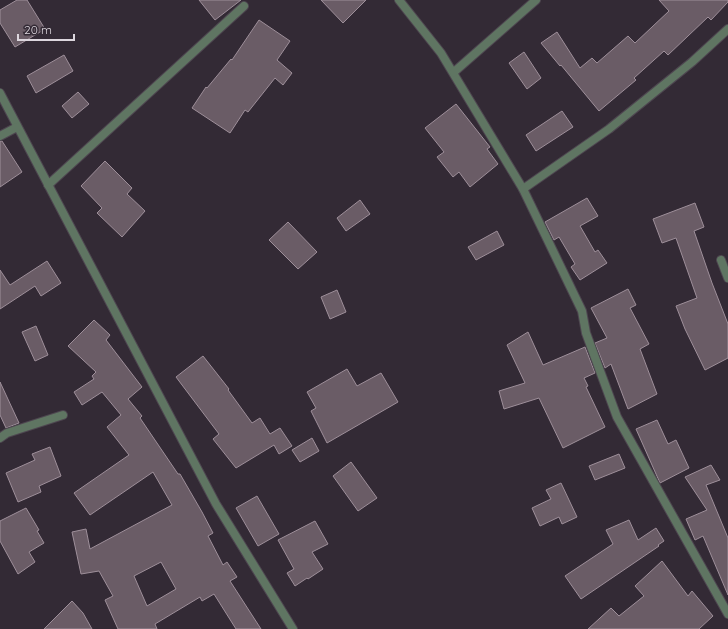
<svg xmlns="http://www.w3.org/2000/svg" width="728" height="629" font-family="Quicksand,sans-serif">
  <style>
    .building { fill: #6a5c66; stroke: #9e8f9a; fill-rule: evenodd }
    .lines { fill: none; stroke-linecap: round; stroke-linejoin: round }
    .minor-casing { stroke: #4e4650; stroke-width: 10 }
    .minor { stroke: #5f7562; stroke-width: 8 }
  </style>
  <rect width="100%" height="100%" fill="#332a35"/>
  <g class="building">
    <path d="M 17,0 L 27,0 L 45,29 L 15,47 L 0,23 L 0,10 Z"/>
    <path d="M 199,0 L 241,0 L 215,20 Z"/>
    <path d="M 321,0 L 366,0 L 343,23 Z"/>
    <path d="M 659,0 L 728,0 L 728,2 L 711,20 L 708,17 L 668,55 L 664,51 L 634,78 L 636,80 L 599,111 L 561,65 L 560,66 L 541,43 L 557,32 L 580,68 L 592,58 L 597,63 L 628,36 L 635,43 L 669,11 Z"/>
    <path d="M 259,20 L 290,41 L 277,60 L 292,73 L 283,85 L 275,78 L 248,112 L 245,110 L 230,133 L 192,108 L 206,87 L 207,88 L 231,59 L 232,60 Z"/>
    <path d="M 524,52 L 541,78 L 527,89 L 509,63 Z"/>
    <path d="M 64,55 L 73,71 L 36,93 L 27,76 Z"/>
    <path d="M 78,92 L 89,104 L 72,118 L 62,106 Z"/>
    <path d="M 456,104 L 490,147 L 487,149 L 498,164 L 470,187 L 459,172 L 453,177 L 437,157 L 444,152 L 425,128 Z"/>
    <path d="M 562,111 L 573,127 L 536,151 L 526,135 Z"/>
    <path d="M 0,141 L 2,141 L 22,172 L 0,187 Z"/>
    <path d="M 105,161 L 132,188 L 127,194 L 145,211 L 122,237 L 97,213 L 102,208 L 81,186 Z"/>
    <path d="M 587,198 L 598,216 L 580,226 L 595,252 L 598,250 L 607,263 L 580,280 L 571,267 L 575,264 L 559,237 L 554,240 L 545,222 Z"/>
    <path d="M 360,200 L 370,214 L 346,231 L 337,218 Z"/>
    <path d="M 695,203 L 704,227 L 694,231 L 712,283 L 728,324 L 728,358 L 705,370 L 685,329 L 676,306 L 697,298 L 676,238 L 662,243 L 653,219 Z"/>
    <path d="M 288,222 L 317,252 L 298,269 L 269,240 Z"/>
    <path d="M 497,231 L 504,245 L 476,260 L 468,247 Z"/>
    <path d="M 47,261 L 61,283 L 41,296 L 35,286 L 0,309 L 0,270 L 10,285 Z"/>
    <path d="M 628,289 L 636,305 L 630,308 L 649,344 L 640,349 L 657,394 L 628,409 L 611,364 L 605,368 L 595,343 L 607,338 L 591,308 Z"/>
    <path d="M 337,290 L 346,312 L 330,319 L 321,297 Z"/>
    <path d="M 94,320 L 110,335 L 106,340 L 142,387 L 128,399 L 142,416 L 140,418 L 178,474 L 180,474 L 202,512 L 213,533 L 208,536 L 223,565 L 227,562 L 237,577 L 230,581 L 261,629 L 236,629 L 214,594 L 202,601 L 200,597 L 155,624 L 157,629 L 118,629 L 105,600 L 113,596 L 99,571 L 81,574 L 72,532 L 86,529 L 90,549 L 172,505 L 153,472 L 90,515 L 74,493 L 129,455 L 107,427 L 121,415 L 102,392 L 82,405 L 74,392 L 94,379 L 92,376 L 96,372 L 68,346 ZM 161,562 L 176,589 L 147,606 L 134,576 Z"/>
    <path d="M 36,326 L 48,355 L 35,361 L 22,332 Z"/>
    <path d="M 528,332 L 543,365 L 585,347 L 595,373 L 584,378 L 588,386 L 586,387 L 605,427 L 563,448 L 539,398 L 504,409 L 499,391 L 525,383 L 507,345 Z"/>
    <path d="M 203,356 L 229,389 L 228,390 L 252,423 L 260,418 L 270,434 L 280,428 L 292,446 L 279,454 L 274,445 L 236,468 L 213,439 L 219,434 L 176,377 Z"/>
    <path d="M 347,369 L 357,386 L 381,373 L 398,402 L 327,443 L 311,411 L 316,408 L 307,392 Z"/>
    <path d="M 0,382 L 19,423 L 6,428 L 0,415 Z"/>
    <path d="M 657,420 L 668,444 L 676,440 L 689,468 L 660,483 L 636,429 Z"/>
    <path d="M 312,438 L 319,451 L 300,462 L 292,450 Z"/>
    <path d="M 50,447 L 61,476 L 39,486 L 41,492 L 18,502 L 6,473 L 35,460 L 32,454 Z"/>
    <path d="M 619,454 L 625,468 L 595,480 L 589,466 Z"/>
    <path d="M 351,462 L 377,498 L 358,511 L 333,476 Z"/>
    <path d="M 711,465 L 720,480 L 706,485 L 728,538 L 728,595 L 703,536 L 695,540 L 686,519 L 707,510 L 685,477 Z"/>
    <path d="M 561,483 L 577,517 L 562,524 L 559,517 L 540,526 L 532,508 L 551,499 L 546,490 Z"/>
    <path d="M 257,496 L 279,534 L 258,546 L 236,508 Z"/>
    <path d="M 26,508 L 39,530 L 37,531 L 44,543 L 29,552 L 35,562 L 18,574 L 0,541 L 0,521 Z"/>
    <path d="M 629,520 L 638,540 L 656,528 L 664,541 L 658,545 L 659,546 L 581,599 L 565,576 L 613,544 L 606,530 Z"/>
    <path d="M 315,521 L 328,544 L 312,552 L 323,569 L 308,579 L 307,578 L 295,586 L 287,573 L 294,569 L 278,540 Z"/>
    <path d="M 662,561 L 688,596 L 692,591 L 713,616 L 699,629 L 588,629 L 611,608 L 619,616 L 644,596 L 635,586 Z"/>
    <path d="M 72,601 L 83,613 L 92,629 L 44,629 Z"/>
  </g>
  <g class="lines">
    <defs>
      <g id="minor">
        <path d="M 399,0 L 441,53 L 523,189 L 582,311 L 586,333 L 617,417 L 728,614"/>
        <path d="M 454,72 L 536,0"/>
        <path d="M 0,93 L 216,504 L 293,629"/>
        <path d="M 0,136 L 17,127"/>
        <path d="M 48,185 L 244,6"/>
        <path d="M 523,189 L 609,129 L 692,62 L 728,29"/>
        <path d="M 721,260 L 728,278"/>
        <path d="M 0,438 L 7,433 L 63,415"/>
      </g>
    </defs>
    <use href="#minor" class="minor-casing"/>
    <use href="#minor" class="minor"/>
  </g>
  <path d="M18 34v6h56v-6" fill="none" stroke="#ddd7de" stroke-width="2"/>
  <text x="24" y="34" font-size="12" fill="#ddd7de" stroke="#332a35" stroke-width="3" paint-order="stroke">20 m</text>
</svg>
